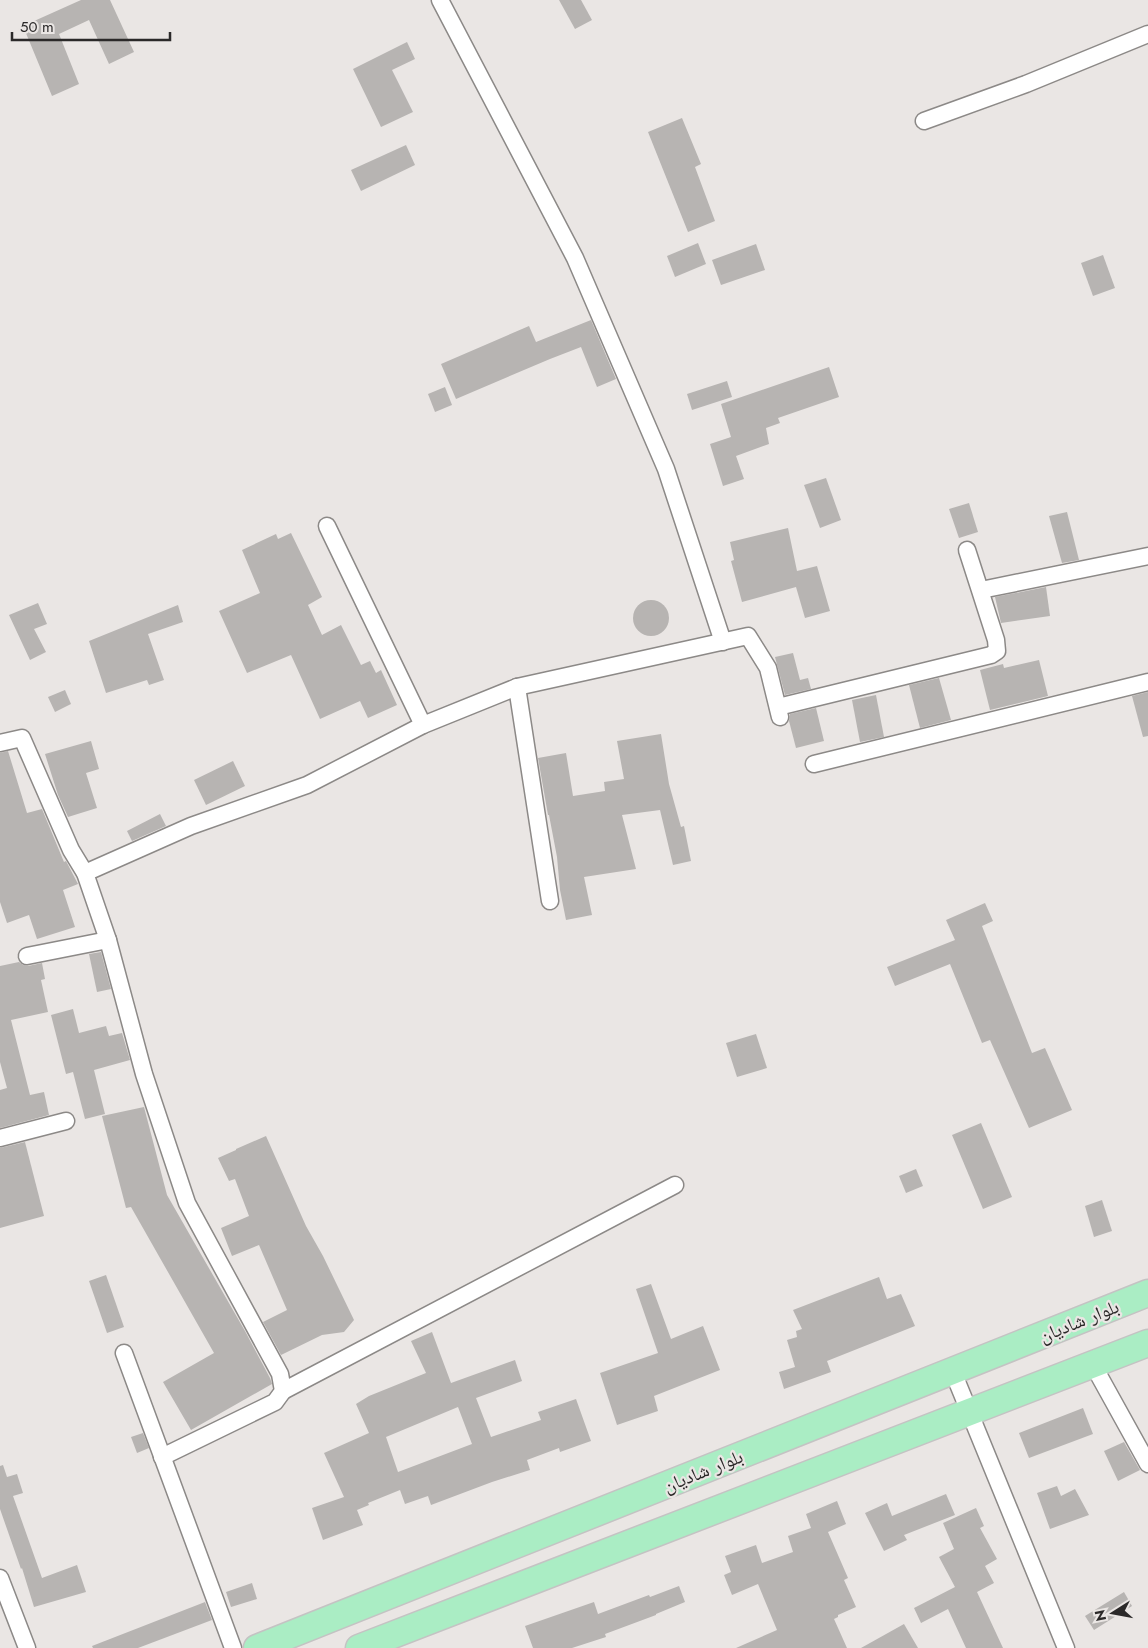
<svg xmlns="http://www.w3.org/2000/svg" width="1148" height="1648" font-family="Jost,'Noto Naskh Arabic',sans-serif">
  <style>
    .building { fill: #b7b4b2; fill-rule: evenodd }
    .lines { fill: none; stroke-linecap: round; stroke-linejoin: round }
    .street-casing { stroke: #8c8987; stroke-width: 19 }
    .primary-casing { stroke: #c4c3c3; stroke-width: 29 }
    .street { stroke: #fff; stroke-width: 16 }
    .primary { stroke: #aaedc4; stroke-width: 26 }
    .labels { text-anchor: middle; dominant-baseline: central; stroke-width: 4.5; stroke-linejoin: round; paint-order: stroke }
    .street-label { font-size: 19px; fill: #2b2929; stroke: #eae6e4 }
  </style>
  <rect width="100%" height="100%" fill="#eae6e4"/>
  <g class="building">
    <path d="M 81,0 L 110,0 L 134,52 L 109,64 L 89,20 L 59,34 L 79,84 L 52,96 L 23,26 Z"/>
    <path d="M 559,0 L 581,0 L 592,20 L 575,29 Z"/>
    <path d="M 407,42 L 415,59 L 392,70 L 413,112 L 381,127 L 353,69 Z"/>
    <path d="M 682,118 L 701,164 L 695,167 L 715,221 L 688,232 L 648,132 Z"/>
    <path d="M 406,145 L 415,165 L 361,191 L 351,170 Z"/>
    <path d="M 698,243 L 706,264 L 675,277 L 667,256 Z"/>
    <path d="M 756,244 L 765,270 L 721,285 L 712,260 Z"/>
    <path d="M 1103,255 L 1115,288 L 1093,296 L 1081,263 Z"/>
    <path d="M 591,320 L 616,379 L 597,387 L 581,347 L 550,359 L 456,399 L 441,364 L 529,326 L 536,342 Z"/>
    <path d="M 829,367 L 839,397 L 778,418 L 780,423 L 766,428 L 769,444 L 736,456 L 744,479 L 723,486 L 710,444 L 731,437 L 721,404 Z"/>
    <path d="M 727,381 L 732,397 L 692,410 L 687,394 Z"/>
    <path d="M 445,387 L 452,405 L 435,412 L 428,394 Z"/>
    <path d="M 826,478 L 841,520 L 820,528 L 804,485 Z"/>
    <path d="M 969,503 L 978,532 L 959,538 L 949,509 Z"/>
    <path d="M 1067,512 L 1079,560 L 1062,563 L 1049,516 Z"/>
    <path d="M 788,528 L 797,571 L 817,566 L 830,611 L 805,618 L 796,587 L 742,602 L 731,561 L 734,560 L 730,542 Z"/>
    <path d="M 291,533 L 322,597 L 308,605 L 322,635 L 341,625 L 361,665 L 370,661 L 376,673 L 381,670 L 397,705 L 368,718 L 360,701 L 320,719 L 291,655 L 247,673 L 219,611 L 260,593 L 242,550 L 276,534 L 278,539 Z"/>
    <path d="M 1046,587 L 1050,616 L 1001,623 L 995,597 Z"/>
    <circle cx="651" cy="618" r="18"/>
    <path d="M 38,603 L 47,624 L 34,629 L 46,652 L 30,660 L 9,615 Z"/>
    <path d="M 178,605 L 183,622 L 148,634 L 164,680 L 149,685 L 147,680 L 106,693 L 89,641 Z"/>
    <path d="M 793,653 L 800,680 L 808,678 L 811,689 L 785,695 L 775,657 Z"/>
    <path d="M 1039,660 L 1048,696 L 990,710 L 980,670 L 1003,664 L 1004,668 Z"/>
    <path d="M 939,678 L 951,720 L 920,728 L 909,685 Z"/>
    <path d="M 65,690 L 71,704 L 55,712 L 48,697 Z"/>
    <path d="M 1148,692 L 1148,736 L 1143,737 L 1132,696 Z"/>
    <path d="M 876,695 L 884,737 L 860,742 L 852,700 Z"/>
    <path d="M 816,708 L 824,741 L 796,748 L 789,721 L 790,714 Z"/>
    <path d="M 661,734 L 669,784 L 681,827 L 684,826 L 691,861 L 673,865 L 660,810 L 622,815 L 636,869 L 584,877 L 592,915 L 566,920 L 560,890 L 557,857 L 549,815 L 548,815 L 538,758 L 566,753 L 573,796 L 605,791 L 604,782 L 624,779 L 617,741 Z"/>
    <path d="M 91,741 L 99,769 L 86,773 L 97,808 L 68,817 L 58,795 L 45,754 Z"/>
    <path d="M 8,751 L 27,813 L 42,809 L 64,862 L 66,861 L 78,884 L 63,890 L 75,927 L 37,939 L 29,915 L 7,923 L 0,902 L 0,753 Z"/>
    <path d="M 233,761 L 245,786 L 206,805 L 194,780 Z"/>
    <path d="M 160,814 L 166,826 L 132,841 L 127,831 Z"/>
    <path d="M 985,903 L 993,921 L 982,926 L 1032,1053 L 1045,1048 L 1072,1110 L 1029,1128 L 990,1040 L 982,1043 L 950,964 L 895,986 L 887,967 L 955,940 L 946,920 Z"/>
    <path d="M 101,952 L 111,989 L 97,992 L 89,954 Z"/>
    <path d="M 19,962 L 23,965 L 28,966 L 42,963 L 45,979 L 41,980 L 48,1012 L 11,1020 L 30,1095 L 44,1092 L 49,1115 L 0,1128 L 0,1090 L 7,1088 L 0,1062 L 0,966 Z"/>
    <path d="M 73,1009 L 79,1033 L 106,1026 L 109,1036 L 122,1033 L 130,1060 L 94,1070 L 105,1114 L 85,1119 L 73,1072 L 66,1074 L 51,1015 Z"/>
    <path d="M 756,1034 L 767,1068 L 737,1077 L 726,1043 Z"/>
    <path d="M 144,1107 L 167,1195 L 245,1331 L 270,1378 L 272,1384 L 191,1430 L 163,1382 L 214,1353 L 131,1207 L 126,1208 L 102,1116 Z"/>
    <path d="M 981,1123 L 1012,1197 L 983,1209 L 952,1135 Z"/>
    <path d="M 266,1136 L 306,1226 L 323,1256 L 354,1320 L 344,1332 L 322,1335 L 281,1355 L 263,1322 L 287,1310 L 259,1245 L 232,1256 L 221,1228 L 249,1216 L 235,1179 L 229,1181 L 218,1158 L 236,1150 L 236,1149 Z"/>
    <path d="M 25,1142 L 44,1216 L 0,1228 L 0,1148 Z"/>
    <path d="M 916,1169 L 923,1186 L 906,1193 L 899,1176 Z"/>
    <path d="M 1102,1200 L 1112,1231 L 1094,1237 L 1085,1206 Z"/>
    <path d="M 106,1275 L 124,1327 L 107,1333 L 89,1281 Z"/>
    <path d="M 879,1277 L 887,1299 L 901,1294 L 915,1326 L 827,1361 L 831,1372 L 784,1389 L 779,1372 L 795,1367 L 787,1340 L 797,1337 L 796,1331 L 802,1329 L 793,1310 Z"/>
    <path d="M 651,1284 L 671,1339 L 703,1326 L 720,1370 L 654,1396 L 658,1411 L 617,1425 L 600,1373 L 658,1353 L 636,1289 Z"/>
    <path d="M 432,1332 L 451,1383 L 515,1360 L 522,1381 L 476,1398 L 491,1437 L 541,1420 L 538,1412 L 576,1399 L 591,1441 L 560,1452 L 559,1448 L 527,1460 L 530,1470 L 492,1482 L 431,1505 L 428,1496 L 405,1504 L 400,1490 L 368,1503 L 369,1505 L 357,1510 L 363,1525 L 323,1540 L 312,1508 L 344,1497 L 324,1453 L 369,1433 L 356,1404 L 369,1396 L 426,1373 L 411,1341 ZM 458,1407 L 472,1444 L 398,1472 L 386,1437 Z"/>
    <path d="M 1083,1408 L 1093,1434 L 1029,1458 L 1019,1433 Z"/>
    <path d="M 143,1433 L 149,1448 L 137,1453 L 131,1437 Z"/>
    <path d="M 1124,1442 L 1140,1470 L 1118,1481 L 1104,1451 Z"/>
    <path d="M 3,1465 L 7,1477 L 17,1474 L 23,1493 L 13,1496 L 42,1578 L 77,1565 L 86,1592 L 34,1607 L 22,1568 L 21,1569 L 0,1509 L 0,1466 Z"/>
    <path d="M 1057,1486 L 1061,1496 L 1075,1489 L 1089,1515 L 1050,1529 L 1037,1493 Z"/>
    <path d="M 946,1494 L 955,1515 L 904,1535 L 907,1540 L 884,1551 L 865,1513 L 887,1503 L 892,1516 Z"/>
    <path d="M 837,1501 L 846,1524 L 828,1532 L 848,1578 L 844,1580 L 856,1607 L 838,1615 L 838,1617 L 834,1619 L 847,1648 L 736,1648 L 777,1630 L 758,1584 L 732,1595 L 724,1575 L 731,1572 L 725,1556 L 756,1545 L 762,1563 L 793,1552 L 788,1536 L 811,1528 L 806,1514 Z"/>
    <path d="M 976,1508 L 984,1526 L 980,1528 L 997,1559 L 985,1566 L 994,1583 L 977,1592 L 1003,1648 L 966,1648 L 948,1609 L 921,1623 L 914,1608 L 955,1587 L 939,1557 L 954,1549 L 943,1523 Z"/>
    <path d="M 252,1583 L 257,1599 L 231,1607 L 226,1592 Z"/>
    <path d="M 679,1586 L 685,1602 L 656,1614 L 656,1615 L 605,1634 L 606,1637 L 572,1648 L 533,1648 L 525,1626 L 594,1602 L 598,1614 L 649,1595 L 650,1597 Z"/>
    <path d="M 1124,1592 L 1132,1606 L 1094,1630 L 1085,1616 Z"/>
    <path d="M 205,1602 L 212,1620 L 138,1648 L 93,1648 L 92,1646 Z"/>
    <path d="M 904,1624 L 918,1648 L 861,1648 Z"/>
  </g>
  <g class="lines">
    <defs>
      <g id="street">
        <path d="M 440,0 L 575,258 L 666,469 L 723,642"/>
        <path d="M 924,121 L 1026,84 L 1148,34"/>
        <path d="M 327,526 L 423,725"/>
        <path d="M 981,590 L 1148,556"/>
        <path d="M 517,687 L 550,901"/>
        <path d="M 778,707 L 991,655 L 997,651 L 996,640 L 967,550"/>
        <path d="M 0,743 L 22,738 L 71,850 L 85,873 L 108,940 L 144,1074 L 187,1203 L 280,1374 L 283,1391 L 275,1402 L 162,1457"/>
        <path d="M 814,764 L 1148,682"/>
        <path d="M 85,873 L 191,826 L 307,785 L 423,725 L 517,687 L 748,636 L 768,668 L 780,717"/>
        <path d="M 27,956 L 108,940"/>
        <path d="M 0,1138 L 66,1121"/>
        <path d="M 124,1353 L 233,1648"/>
        <path d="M 1092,1363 L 1148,1464"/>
        <path d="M 953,1372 L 1066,1648"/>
        <path d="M 283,1391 L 675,1185"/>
        <path d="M 0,1578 L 27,1648"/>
      </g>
      <g id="primary">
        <path d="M 257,1648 L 1148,1293"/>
        <path d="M 359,1648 L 1148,1343"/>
      </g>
    </defs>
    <use href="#street" class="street-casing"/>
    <use href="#primary" class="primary-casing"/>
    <use href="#street" class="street"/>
    <use href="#primary" class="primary"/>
  </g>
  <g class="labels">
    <g class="street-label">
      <text transform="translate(1079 1321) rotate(-22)">بلوار شادیان</text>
      <text transform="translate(703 1471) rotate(-22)">بلوار شادیان</text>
    </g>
  </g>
  <g transform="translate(1113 1613) rotate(259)" stroke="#eae6e4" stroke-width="4" paint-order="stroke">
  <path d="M0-4L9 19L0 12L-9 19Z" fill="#2b2929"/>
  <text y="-8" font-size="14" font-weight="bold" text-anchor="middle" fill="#2b2929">N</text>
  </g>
  <path d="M12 32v8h158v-8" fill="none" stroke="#2b2929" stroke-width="2.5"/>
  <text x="20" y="32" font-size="15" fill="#2b2929" stroke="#eae6e4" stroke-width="4" paint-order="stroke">50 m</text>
</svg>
